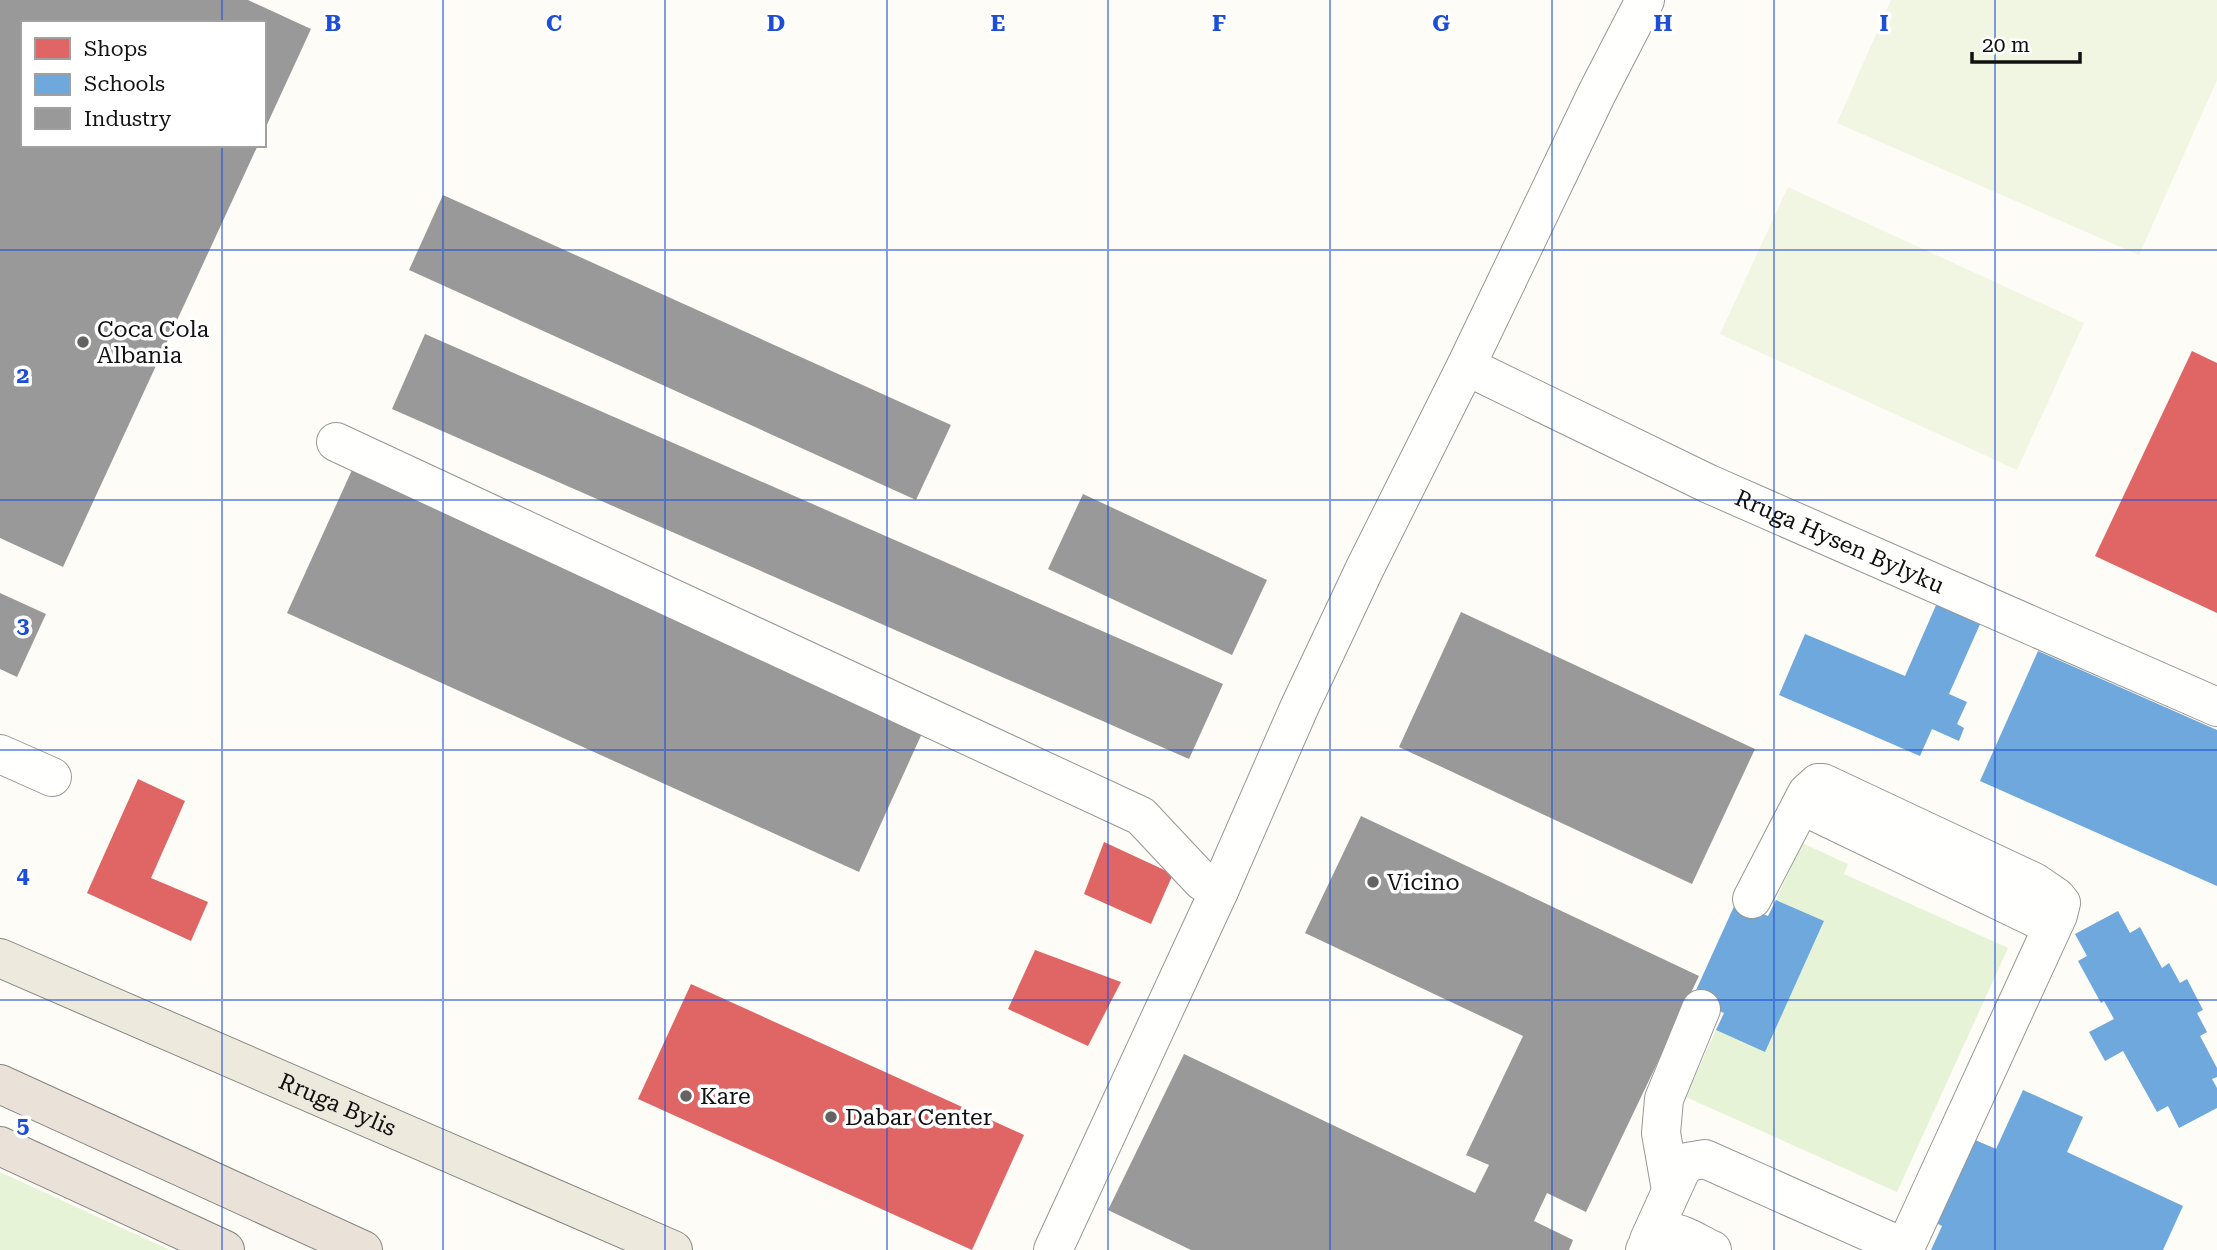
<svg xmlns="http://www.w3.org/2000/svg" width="2217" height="1250" font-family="'Roboto Serif',serif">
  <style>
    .green { fill: #e7f3d7 }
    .pitch { fill: #f0f6e1 }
    .shops { fill: #e06666 }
    .schools { fill: #6fa8dc }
    .industry { fill: #999 }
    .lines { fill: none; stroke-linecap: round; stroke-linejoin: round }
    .minor-casing { stroke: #979795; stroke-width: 40 }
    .major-casing { stroke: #858482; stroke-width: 40 }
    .highway-casing { stroke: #858482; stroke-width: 40 }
    .minor { stroke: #fffffe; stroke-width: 38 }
    .major { stroke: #ede9dc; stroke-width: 38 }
    .highway { stroke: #eae1d8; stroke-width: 38 }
    .grid { fill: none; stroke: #1d4ed8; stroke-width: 2; stroke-opacity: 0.55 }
    .poi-dot { fill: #646362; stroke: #fff; stroke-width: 2.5 }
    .labels { text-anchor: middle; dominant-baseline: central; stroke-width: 7; stroke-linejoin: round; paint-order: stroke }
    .poi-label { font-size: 23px; fill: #111; stroke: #fff; text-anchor: start }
    .street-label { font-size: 23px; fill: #111; stroke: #fff }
    .grid-label { font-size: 23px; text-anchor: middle; font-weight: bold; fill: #1d4ed8; stroke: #fff; stroke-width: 7; stroke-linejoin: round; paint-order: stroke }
  </style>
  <rect width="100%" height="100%" fill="#fdfcf7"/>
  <g class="green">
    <path d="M 1802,843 L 1848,864 L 1844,874 L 2008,948 L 1897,1192 L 1686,1097 L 1716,1030 L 1765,1051 L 1824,922 L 1776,900 Z"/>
    <path d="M 0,1172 L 170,1250 L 0,1250 Z"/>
  </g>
  <g class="pitch">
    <path d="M 1891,0 L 2217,0 L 2217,80 L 2139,255 L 1837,123 Z"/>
    <path d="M 1788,187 L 2084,323 L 2017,470 L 1720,334 Z"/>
  </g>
  <g class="shops">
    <path d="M 2192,351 L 2217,363 L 2217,613 L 2095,556 Z"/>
    <path d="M 138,779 L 185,801 L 151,878 L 208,902 L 191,941 L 87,893 Z"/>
    <path d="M 1104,842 L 1173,874 L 1151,924 L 1084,894 Z"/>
    <path d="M 1035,950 L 1121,982 L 1088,1046 L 1008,1009 Z"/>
    <path d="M 691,984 L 1024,1135 L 972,1250 L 638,1099 Z"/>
  </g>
  <g class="schools">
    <path d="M 1937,603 L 1981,622 L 1949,694 L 1967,702 L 1957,724 L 1964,728 L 1959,741 L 1932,729 L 1920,756 L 1779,695 L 1805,634 L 1905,676 Z"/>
    <path d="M 2038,651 L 2217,730 L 2217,886 L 1980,781 Z"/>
    <path d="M 1776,900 L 1824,921 L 1765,1052 L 1716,1030 L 1724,1013 L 1692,999 L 1736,902 L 1768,916 Z"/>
    <path d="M 2118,911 L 2130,933 L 2140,927 L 2162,968 L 2169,963 L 2180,983 L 2187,979 L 2203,1010 L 2197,1013 L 2207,1032 L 2200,1036 L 2217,1068 L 2217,1077 L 2212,1079 L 2217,1088 L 2217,1108 L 2179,1128 L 2168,1106 L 2157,1112 L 2123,1051 L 2105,1061 L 2089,1032 L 2114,1019 L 2104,1001 L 2101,1003 L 2078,961 L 2087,956 L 2075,934 Z"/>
    <path d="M 2023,1090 L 2083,1117 L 2067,1152 L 2183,1206 L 2163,1250 L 1931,1250 L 1942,1226 L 1934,1222 L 1973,1139 L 1996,1149 Z"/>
  </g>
  <g class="industry">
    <path d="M 0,0 L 248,0 L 311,29 L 264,131 L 264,23 L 23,23 L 23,145 L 258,145 L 63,567 L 0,538 Z"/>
    <path d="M 443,195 L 951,425 L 916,500 L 409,270 Z"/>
    <path d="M 425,334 L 1223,684 L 1189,759 L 392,409 Z"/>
    <path d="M 352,470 L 924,729 L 859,872 L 287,613 Z"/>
    <path d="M 1083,494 L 1267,580 L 1232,655 L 1048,569 Z"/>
    <path d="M 0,593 L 46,614 L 17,677 L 0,669 Z"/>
    <path d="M 1461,612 L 1755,749 L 1692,884 L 1399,747 Z"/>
    <path d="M 1361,816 L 1699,976 L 1586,1212 L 1547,1193 L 1534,1221 L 1573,1240 L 1569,1250 L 1191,1250 L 1108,1210 L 1184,1054 L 1475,1193 L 1489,1165 L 1466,1155 L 1523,1036 L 1305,933 Z"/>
  </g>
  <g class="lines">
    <defs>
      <g id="minor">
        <path id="s1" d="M 1466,366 L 1709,484 L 2217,707"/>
        <path d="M 336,442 L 1141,816 L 1202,881 L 1219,891"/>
        <path d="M 0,754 L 52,777"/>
        <path d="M 1801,805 L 2052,926"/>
        <path d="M 1752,899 L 1807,793 L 1818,783 L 1823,783 L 2034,882 L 2056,897 L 2061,903 L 2058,915 L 1904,1250"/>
        <path d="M 1671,1190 L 1661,1133 L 1664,1099 L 1701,1009"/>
        <path d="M 1649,1240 L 1680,1172 L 1687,1162 L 1705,1159 L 1905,1248"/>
        <path d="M 1053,1250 L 1219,891 L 1299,708 L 1365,568 L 1466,366 L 1597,93 L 1645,0"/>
        <path d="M 1645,1250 C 1660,1216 1688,1239 1712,1250"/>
      </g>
      <g id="major">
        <path id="s2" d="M 0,958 L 673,1250"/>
      </g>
      <g id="highway">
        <path d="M 0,1084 L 363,1250"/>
        <path d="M 0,1146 L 225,1250"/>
      </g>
    </defs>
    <use href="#minor" class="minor-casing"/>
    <use href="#major" class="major-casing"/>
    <use href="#highway" class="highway-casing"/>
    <use href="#minor" class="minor"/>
    <use href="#major" class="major"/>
    <use href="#highway" class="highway"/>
  </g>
  <path class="grid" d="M 222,0 L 222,23M 443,0 L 443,1250M 665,0 L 665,1250M 887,0 L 887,1250M 1108,0 L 1108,1250M 1330,0 L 1330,1250M 1552,0 L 1552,1250M 1774,0 L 1774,1250M 1995,0 L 1995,1250M 222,145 L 222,1250M 0,250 L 2217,250M 0,500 L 2217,500M 0,750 L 2217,750M 0,1000 L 2217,1000"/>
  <g class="poi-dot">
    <circle cx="83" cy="342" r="7"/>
    <circle cx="1373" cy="882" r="7"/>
    <circle cx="686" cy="1096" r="7"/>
    <circle cx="831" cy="1117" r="7"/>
  </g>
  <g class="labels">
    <g class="poi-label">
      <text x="97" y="329">Coca Cola<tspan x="97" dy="26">Albania</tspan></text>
      <text x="1387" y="882">Vicino</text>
      <text x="700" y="1096">Kare</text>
      <text x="845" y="1117">Dabar Center</text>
    </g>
    <g class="street-label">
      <text stroke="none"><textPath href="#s1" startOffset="413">Rruga Hysen Bylyku</textPath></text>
      <text stroke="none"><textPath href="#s2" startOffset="368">Rruga Bylis</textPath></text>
    </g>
  </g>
  <g class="grid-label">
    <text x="333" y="31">B</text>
    <text x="554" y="31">C</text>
    <text x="776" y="31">D</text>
    <text x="998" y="31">E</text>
    <text x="1219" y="31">F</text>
    <text x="1441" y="31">G</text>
    <text x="1663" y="31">H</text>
    <text x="1884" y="31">I</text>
    <text x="23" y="383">2</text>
    <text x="23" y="633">3</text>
    <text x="23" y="883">4</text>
    <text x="23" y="1133">5</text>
  </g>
  <rect x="21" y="21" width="245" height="126" fill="#ffffff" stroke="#a0a0a0" stroke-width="2"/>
  <rect x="35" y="38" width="35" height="21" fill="#e06666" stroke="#a0a0a0" stroke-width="2"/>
  <text x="84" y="56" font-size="21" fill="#111111">Shops</text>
  <rect x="35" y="74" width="35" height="21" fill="#6fa8dc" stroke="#a0a0a0" stroke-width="2"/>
  <text x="84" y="91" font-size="21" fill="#111111">Schools</text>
  <rect x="35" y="108" width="35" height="21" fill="#999999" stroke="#a0a0a0" stroke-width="2"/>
  <text x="84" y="126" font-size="21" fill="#111111">Industry</text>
  <path d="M1972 52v10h108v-10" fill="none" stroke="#111111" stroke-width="3.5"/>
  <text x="1982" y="52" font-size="21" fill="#111111" stroke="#ffffff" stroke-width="5" paint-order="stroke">20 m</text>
</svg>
